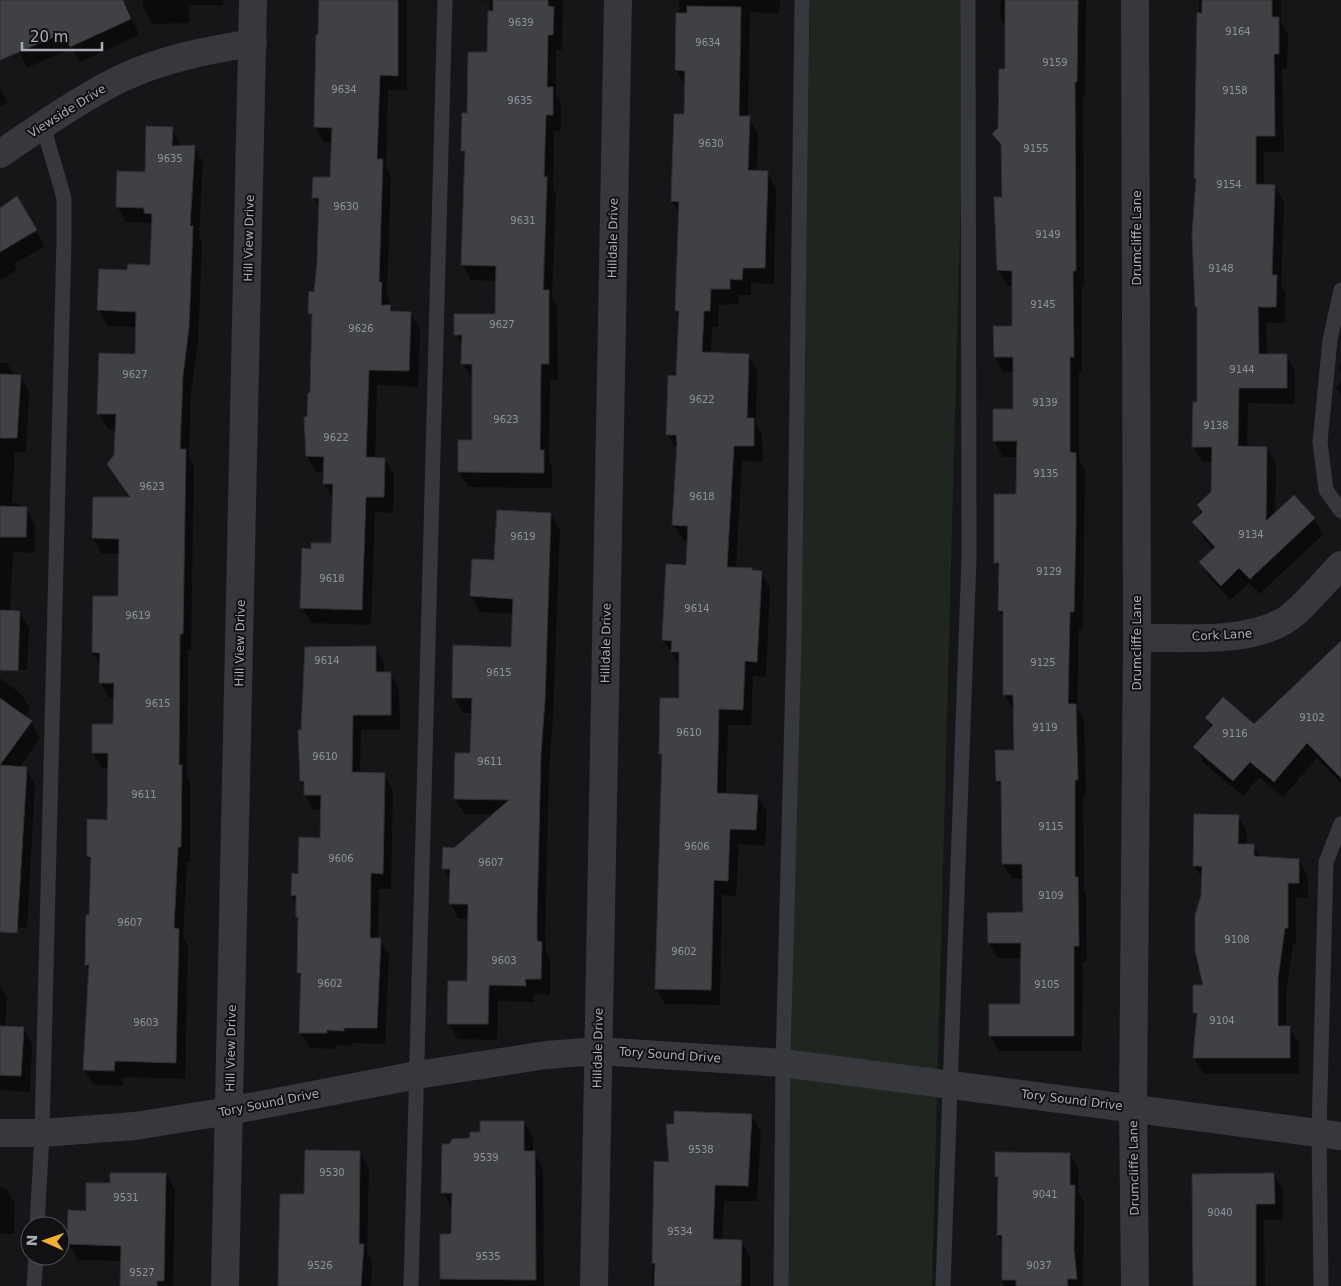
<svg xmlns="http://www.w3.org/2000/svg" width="1341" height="1286" font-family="'DejaVu Sans',sans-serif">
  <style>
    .green { fill: #1e261f }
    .shadow { fill: #0007; fill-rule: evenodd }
    .building { fill: #404145; stroke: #303034 }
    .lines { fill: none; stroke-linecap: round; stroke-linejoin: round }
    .service { stroke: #37383d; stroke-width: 15 }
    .minor { stroke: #37383d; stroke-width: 28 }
    .tertiary { stroke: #37383d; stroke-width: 28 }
    .labels { text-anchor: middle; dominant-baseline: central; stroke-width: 4; stroke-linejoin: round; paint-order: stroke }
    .number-label { font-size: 10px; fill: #8e929b }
    .street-label { font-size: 12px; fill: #a8adb8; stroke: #111113 }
  </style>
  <rect width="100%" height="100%" fill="#161618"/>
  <path class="green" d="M 810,0 L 966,0 L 932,1286 L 787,1286 Z"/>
  <g class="shadow">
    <path d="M 0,0 L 124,0 L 139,35 L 80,62 L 72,48 L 27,68 L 0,12 Z"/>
    <path d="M 143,0 L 223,0 L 223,5 L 189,5 L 189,23 L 152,24 L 143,8 Z"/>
    <path d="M 321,0 L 407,0 L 407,91 L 388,90 L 386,167 L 391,176 L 387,293 L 394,313 L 410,313 L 420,329 L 418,387 L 377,385 L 375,459 L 385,459 L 394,475 L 393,513 L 375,512 L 371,625 L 311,623 L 302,607 L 312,550 L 332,545 L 333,499 L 324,484 L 324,472 L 316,472 L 307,456 L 306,418 L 308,418 L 311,395 L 313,320 L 310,313 L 316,293 L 320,208 L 313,198 L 332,179 L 333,143 L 324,142 L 315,127 Z"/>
    <path d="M 479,0 L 563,0 L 562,50 L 556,50 L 556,94 L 561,104 L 561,131 L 554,131 L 553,189 L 556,194 L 552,298 L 557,307 L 558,380 L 550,380 L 549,461 L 552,467 L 552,488 L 468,487 L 459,472 L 473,441 L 473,380 L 463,364 L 463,347 L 456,335 L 497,315 L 497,281 L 471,280 L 462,264 L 466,158 L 462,151 L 468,114 L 488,54 L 490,1 ZM 546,175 L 548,175 L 544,297 L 542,296 Z"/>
    <path d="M 679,0 L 780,0 L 779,14 L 750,12 L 748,117 L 758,133 L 757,171 L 767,172 L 776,188 L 774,284 L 751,283 L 751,295 L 738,295 L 739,304 L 719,305 L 718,327 L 712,327 L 711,354 L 748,355 L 757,371 L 756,423 L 762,435 L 763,462 L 742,461 L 736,568 L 761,572 L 770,588 L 766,677 L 753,676 L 751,725 L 728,725 L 726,794 L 758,796 L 767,812 L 765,846 L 739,844 L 736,896 L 722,895 L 720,1005 L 665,1004 L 656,988 L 664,759 L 661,754 L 680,699 L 680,666 L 664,640 L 687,566 L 688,541 L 683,540 L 674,524 L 678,450 L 667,435 L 677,377 L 680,318 L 676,311 L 679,214 L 672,201 L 686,115 L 685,86 L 676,70 Z"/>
    <path d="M 1001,0 L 1086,0 L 1085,97 L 1083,97 L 1084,286 L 1082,286 L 1082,372 L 1079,372 L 1079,459 L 1085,470 L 1084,541 L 1083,628 L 1079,628 L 1077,708 L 1084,721 L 1086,795 L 1083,795 L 1084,890 L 1086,894 L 1087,962 L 1083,962 L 1082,1051 L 999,1051 L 990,1035 L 1022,1006 L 1022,958 L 998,958 L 989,943 L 1025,913 L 1024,879 L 1012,879 L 1003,864 L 1002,789 L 997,781 L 997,751 L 1015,751 L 1013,710 L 1004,694 L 1004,619 L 999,611 L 1000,571 L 996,563 L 1018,495 L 1018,457 L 1003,457 L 994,441 L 994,410 L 1014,410 L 1014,372 L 1004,372 L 995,357 L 1013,327 L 1013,286 L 1008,286 L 998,270 L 996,198 L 1003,198 L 1003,150 L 994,134 L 999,129 L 1006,70 L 1007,29 L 1000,18 Z"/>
    <path d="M 1199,0 L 1281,0 L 1281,22 L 1288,34 L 1287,69 L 1282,69 L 1284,152 L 1264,152 L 1264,186 L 1275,186 L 1284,202 L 1281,285 L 1285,292 L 1285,323 L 1266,323 L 1267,355 L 1286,355 L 1295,371 L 1295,404 L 1248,403 L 1247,447 L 1267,448 L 1276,464 L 1275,515 L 1293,497 L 1314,519 L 1323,535 L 1259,594 L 1249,583 L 1230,600 L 1210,578 L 1201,562 L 1214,550 L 1203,538 L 1194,522 L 1203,513 L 1198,506 L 1212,493 L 1213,462 L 1202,462 L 1193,446 L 1198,403 L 1197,182 L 1195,178 Z"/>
    <path d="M 0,88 L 8,102 L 0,107 Z"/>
    <path d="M 172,128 L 181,147 L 194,147 L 203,162 L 199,238 L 202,243 L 198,343 L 191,392 L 189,458 L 194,466 L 191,650 L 188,650 L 187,776 L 190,782 L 190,862 L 187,862 L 183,937 L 188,946 L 185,1079 L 123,1077 L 123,1086 L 94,1085 L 84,1070 L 90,971 L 86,965 L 91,917 L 92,862 L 88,856 L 108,821 L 109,768 L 102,768 L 93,753 L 114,726 L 115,699 L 110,699 L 101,683 L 101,665 L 93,652 L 119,597 L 120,554 L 102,554 L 93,538 L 130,499 L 109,465 L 116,456 L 117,429 L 108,429 L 99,413 L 136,355 L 137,327 L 108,326 L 99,310 L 100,270 L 129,271 L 151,266 L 153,226 L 151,223 L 126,222 L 117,206 L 146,173 Z"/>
    <path d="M 16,198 L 45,246 L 14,264 L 17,270 L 0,281 L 0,210 Z"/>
    <path d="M 0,363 L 7,363 L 15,376 L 20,376 L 29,392 L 26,453 L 15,452 L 12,503 L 18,503 L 20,508 L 26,509 L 35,524 L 35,553 L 13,552 L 10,612 L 20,612 L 29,628 L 27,670 L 0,669 Z"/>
    <path d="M 1341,363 L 1341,373 L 1338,368 Z"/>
    <path d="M 1341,382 L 1341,395 L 1336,387 Z"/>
    <path d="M 551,514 L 560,530 L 553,716 L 549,771 L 545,935 L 546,951 L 550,959 L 550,995 L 534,994 L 534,1002 L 498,1001 L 497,1040 L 458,1039 L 448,1023 L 468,983 L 469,919 L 459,919 L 450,903 L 451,881 L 444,869 L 454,849 L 494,815 L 465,814 L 455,799 L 471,754 L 472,713 L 463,713 L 454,697 L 513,648 L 513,614 L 480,612 L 471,596 L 473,560 L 495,561 Z"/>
    <path d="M 1341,643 L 1341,783 L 1317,758 L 1283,797 L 1259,777 L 1243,796 L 1204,763 L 1195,747 L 1212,728 L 1206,718 L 1254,726 Z"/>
    <path d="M 375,647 L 384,663 L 384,673 L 390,673 L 399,689 L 400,730 L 361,730 L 360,773 L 384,774 L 393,790 L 391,889 L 379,889 L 378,939 L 389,955 L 385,1044 L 352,1043 L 352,1046 L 335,1045 L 335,1049 L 310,1048 L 300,1032 L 302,979 L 298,972 L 299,920 L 297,904 L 292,895 L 299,875 L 321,839 L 322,810 L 314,810 L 305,795 L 305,788 L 301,781 L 302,731 Z"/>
    <path d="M 0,678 L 21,694 L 30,709 L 25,717 L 31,722 L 40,738 L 19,768 L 26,768 L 35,784 L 27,928 L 0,926 Z"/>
    <path d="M 1195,816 L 1238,816 L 1247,832 L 1247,845 L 1253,845 L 1260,857 L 1299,860 L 1308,876 L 1308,898 L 1296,898 L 1296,944 L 1293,944 L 1286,995 L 1286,1028 L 1290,1028 L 1299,1043 L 1299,1074 L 1204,1074 L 1194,1058 L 1197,1018 L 1194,1013 L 1205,986 L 1203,881 L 1195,866 Z"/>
    <path d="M 0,986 L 7,998 L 5,1027 L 23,1028 L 32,1044 L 30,1092 L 0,1090 Z"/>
    <path d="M 751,1115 L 761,1131 L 757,1201 L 724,1201 L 722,1241 L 741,1241 L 750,1257 L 750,1286 L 652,1286 L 656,1162 L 670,1163 Z"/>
    <path d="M 524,1122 L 533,1138 L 533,1152 L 543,1168 L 544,1286 L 440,1286 L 442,1235 L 453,1235 L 452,1208 L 443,1192 L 450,1145 L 471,1140 L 481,1133 Z"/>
    <path d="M 360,1153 L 369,1168 L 367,1251 L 372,1261 L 371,1286 L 280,1286 L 305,1195 Z"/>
    <path d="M 1070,1155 L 1079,1170 L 1078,1192 L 1084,1202 L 1083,1286 L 1003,1286 L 1003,1243 L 998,1235 L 999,1182 L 996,1177 Z"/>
    <path d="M 166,1174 L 175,1190 L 173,1286 L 121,1286 L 122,1261 L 78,1260 L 69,1244 L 69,1211 L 87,1212 L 111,1184 Z"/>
    <path d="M 1274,1174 L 1283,1190 L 1283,1220 L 1264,1220 L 1265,1285 L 1272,1286 L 1194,1286 Z"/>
    <path d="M 0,1187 L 6,1188 L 15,1204 L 14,1234 L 0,1234 Z"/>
  </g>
  <g class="building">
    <path d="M 0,0 L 123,0 L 131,19 L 70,47 L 63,33 L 0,60 Z"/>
    <path d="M 319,0 L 398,0 L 398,76 L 380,75 L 377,159 L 383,159 L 379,282 L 382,282 L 381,305 L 391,305 L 390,311 L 411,312 L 409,371 L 369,370 L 366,457 L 385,458 L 384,497 L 366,497 L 362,610 L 300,608 L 302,548 L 311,549 L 311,543 L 331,543 L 333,484 L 323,484 L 324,457 L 306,456 L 304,417 L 307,417 L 308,393 L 310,393 L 312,314 L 308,313 L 309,291 L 314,292 L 317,263 L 319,198 L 312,198 L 313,177 L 330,177 L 332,128 L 314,127 L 316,35 L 318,35 Z"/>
    <path d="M 493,0 L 548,0 L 548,6 L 554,7 L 553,35 L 548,35 L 547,87 L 553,87 L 553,115 L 546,115 L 544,177 L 547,177 L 543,290 L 549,290 L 549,364 L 541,364 L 540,450 L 544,450 L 544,473 L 458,472 L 458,440 L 472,440 L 472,364 L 461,364 L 462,335 L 454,335 L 454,314 L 495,314 L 496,266 L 461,265 L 465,151 L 461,151 L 462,113 L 467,113 L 468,52 L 487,52 L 488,11 L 493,11 Z"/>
    <path d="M 1005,0 L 1078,0 L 1077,82 L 1075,82 L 1076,271 L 1073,271 L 1074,357 L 1070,357 L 1070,452 L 1076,453 L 1076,524 L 1074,612 L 1070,612 L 1068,704 L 1076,704 L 1078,780 L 1075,780 L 1075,877 L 1078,877 L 1079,946 L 1074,946 L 1074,1036 L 989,1036 L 989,1004 L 1020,1004 L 1021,943 L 988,943 L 987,913 L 1023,912 L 1022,864 L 1002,864 L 1001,781 L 996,781 L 995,750 L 1014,750 L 1013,695 L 1003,695 L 1003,611 L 998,611 L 999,563 L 994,563 L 994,494 L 1016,494 L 1017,441 L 993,441 L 993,409 L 1013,409 L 1013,357 L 994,357 L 993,326 L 1012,326 L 1012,271 L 997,270 L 994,197 L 1002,197 L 1001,144 L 992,134 L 998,128 L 999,69 L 1005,69 Z"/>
    <path d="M 1202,0 L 1272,0 L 1272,17 L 1279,17 L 1279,54 L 1274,54 L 1275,136 L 1256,136 L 1256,184 L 1275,185 L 1272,275 L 1277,275 L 1276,307 L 1258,307 L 1259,354 L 1287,354 L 1287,388 L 1239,388 L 1238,446 L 1267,447 L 1266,521 L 1294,495 L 1315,518 L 1250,579 L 1239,568 L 1221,586 L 1199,562 L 1215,547 L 1192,522 L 1203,512 L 1197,505 L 1211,492 L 1212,447 L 1192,447 L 1193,402 L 1197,402 L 1197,307 L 1195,307 L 1192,235 L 1196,178 L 1194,178 L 1197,13 L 1202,13 Z"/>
    <path d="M 687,6 L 741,7 L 739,116 L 750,116 L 748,170 L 768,171 L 765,268 L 743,268 L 742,280 L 730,279 L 730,289 L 711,289 L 710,311 L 704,311 L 702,352 L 749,354 L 747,418 L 754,418 L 754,446 L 734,446 L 727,567 L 752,568 L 752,570 L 762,571 L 757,662 L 745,661 L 743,710 L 719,709 L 717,793 L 758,795 L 756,830 L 730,829 L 728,881 L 714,880 L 711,990 L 655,989 L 662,754 L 659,754 L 660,698 L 679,698 L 679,652 L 671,652 L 672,641 L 662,640 L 666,564 L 686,565 L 688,526 L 672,525 L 677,444 L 676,435 L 666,435 L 668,375 L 676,376 L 679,311 L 675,311 L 679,202 L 671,201 L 674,114 L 684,114 L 685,71 L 675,70 L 676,13 L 687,13 Z"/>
    <path d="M 146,126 L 173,127 L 172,146 L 195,145 L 190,226 L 193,226 L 189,327 L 183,375 L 180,449 L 186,449 L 183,634 L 180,634 L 179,765 L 182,765 L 181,847 L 178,847 L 174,928 L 179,929 L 176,1063 L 115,1061 L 114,1071 L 83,1070 L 89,965 L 85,965 L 86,915 L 89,915 L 91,857 L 87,856 L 87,819 L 107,820 L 108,753 L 92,753 L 92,724 L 113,724 L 114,683 L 99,683 L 100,653 L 92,652 L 93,596 L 118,596 L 119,539 L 92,538 L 93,497 L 130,497 L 107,464 L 114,455 L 116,414 L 97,414 L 99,353 L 135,354 L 136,312 L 97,310 L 99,269 L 127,270 L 128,264 L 150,265 L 152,214 L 144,213 L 144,208 L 116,207 L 117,171 L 145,172 Z"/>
    <path d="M 17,196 L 37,230 L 0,252 L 0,208 Z"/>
    <path d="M 0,374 L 21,375 L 17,438 L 0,438 Z"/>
    <path d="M 0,506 L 27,507 L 26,537 L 0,537 Z"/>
    <path d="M 497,510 L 551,513 L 545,700 L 541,754 L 537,918 L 537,941 L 542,942 L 541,979 L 525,979 L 526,986 L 489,985 L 488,1024 L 447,1024 L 448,981 L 467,981 L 468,904 L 449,904 L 450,869 L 442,869 L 443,847 L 454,848 L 509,800 L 454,799 L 455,753 L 470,753 L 472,698 L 452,698 L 453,645 L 511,647 L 513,599 L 470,596 L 472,559 L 494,560 Z"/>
    <path d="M 0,610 L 20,611 L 18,671 L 0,670 Z"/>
    <path d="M 1341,641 L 1341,778 L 1307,743 L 1274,782 L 1250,762 L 1233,781 L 1193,747 L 1213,725 L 1205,718 L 1223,697 L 1254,724 Z"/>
    <path d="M 376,646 L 376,672 L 391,672 L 391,715 L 353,715 L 352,772 L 385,773 L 383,874 L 371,873 L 370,938 L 381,938 L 377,1028 L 344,1028 L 344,1031 L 327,1030 L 327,1033 L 299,1033 L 301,973 L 297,973 L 298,917 L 296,917 L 296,895 L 291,896 L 292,873 L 298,874 L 299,837 L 320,838 L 321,795 L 304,795 L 304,781 L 300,781 L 298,730 L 301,730 L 305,647 Z"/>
    <path d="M 0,698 L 32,721 L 0,765 Z"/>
    <path d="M 0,765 L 27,767 L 17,933 L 0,932 Z"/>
    <path d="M 1194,814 L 1239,815 L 1238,844 L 1254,844 L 1254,856 L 1299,859 L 1299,883 L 1288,883 L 1288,928 L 1285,928 L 1278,978 L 1278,1026 L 1290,1026 L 1290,1058 L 1193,1058 L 1197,1013 L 1193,1013 L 1193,985 L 1203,985 L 1195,950 L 1195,915 L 1201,896 L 1202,866 L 1193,866 Z"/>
    <path d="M 0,1026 L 24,1027 L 21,1076 L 0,1075 Z"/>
    <path d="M 674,1111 L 752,1114 L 748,1186 L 715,1185 L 713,1239 L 742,1240 L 741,1286 L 654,1286 L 655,1263 L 652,1263 L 654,1161 L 669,1162 L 666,1124 L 674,1124 Z"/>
    <path d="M 480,1121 L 524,1121 L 524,1151 L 535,1151 L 536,1280 L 440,1279 L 440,1234 L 451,1234 L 452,1193 L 441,1193 L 442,1144 L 450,1144 L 452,1139 L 470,1138 L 470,1132 L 480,1132 Z"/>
    <path d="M 305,1150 L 360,1151 L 359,1244 L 364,1244 L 361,1286 L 278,1286 L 280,1194 L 304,1194 Z"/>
    <path d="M 995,1152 L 1070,1153 L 1070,1185 L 1075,1185 L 1074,1250 L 1077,1279 L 1067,1279 L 1068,1286 L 1016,1286 L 1016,1280 L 1002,1280 L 1002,1235 L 997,1235 L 998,1177 L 995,1177 Z"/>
    <path d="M 110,1173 L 166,1173 L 164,1281 L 157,1281 L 157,1286 L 120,1286 L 121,1246 L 67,1244 L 68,1210 L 86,1211 L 86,1183 L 110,1183 Z"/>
    <path d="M 1274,1173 L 1275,1204 L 1256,1204 L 1256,1286 L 1193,1286 L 1192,1174 Z"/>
  </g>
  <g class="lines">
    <g class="service">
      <path d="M 1341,290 L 1330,340 L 1320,442 L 1326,490 L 1341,511"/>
      <path d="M 37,1226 L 42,1133 L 64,239 L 64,198 L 43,126"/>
      <path d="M 34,1286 L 36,1256"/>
      <path d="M 411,1286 L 445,0"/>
      <path d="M 781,1286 L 783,1063 L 794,637 L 802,0"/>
      <path d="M 943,1286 L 969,557 L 968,0"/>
      <path d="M 1321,1286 L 1319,1132 L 1326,862 L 1341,824"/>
    </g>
    <g class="minor">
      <path d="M 0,154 C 39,128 78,100 120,79 C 162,59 207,50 253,43"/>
      <path d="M 1137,638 C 1181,637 1246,644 1284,621 C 1300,612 1326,580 1341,565"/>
      <path d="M 225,1286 L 253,0"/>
      <path d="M 594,1286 L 618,0"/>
      <path d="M 1135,1286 L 1133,1107 L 1137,638 L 1135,0"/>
    </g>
    <path class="tertiary" d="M 0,1133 L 42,1133 L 135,1126 L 229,1111 L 417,1075 L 546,1055 L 598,1051 L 783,1063 L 1341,1136"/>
  </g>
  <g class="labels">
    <g class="number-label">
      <text x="521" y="22">9639</text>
      <text x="1238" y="31">9164</text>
      <text x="708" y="42">9634</text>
      <text x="1055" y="62">9159</text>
      <text x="344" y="89">9634</text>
      <text x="1235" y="90">9158</text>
      <text x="520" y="100">9635</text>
      <text x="711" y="143">9630</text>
      <text x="1036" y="148">9155</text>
      <text x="170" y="158">9635</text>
      <text x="1229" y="184">9154</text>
      <text x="346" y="206">9630</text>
      <text x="523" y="220">9631</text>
      <text x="1048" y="234">9149</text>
      <text x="1221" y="268">9148</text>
      <text x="1043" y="304">9145</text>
      <text x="502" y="324">9627</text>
      <text x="361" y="328">9626</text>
      <text x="1242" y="369">9144</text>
      <text x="135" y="374">9627</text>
      <text x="702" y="399">9622</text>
      <text x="1045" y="402">9139</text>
      <text x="506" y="419">9623</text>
      <text x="1216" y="425">9138</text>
      <text x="336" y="437">9622</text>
      <text x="1046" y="473">9135</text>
      <text x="152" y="486">9623</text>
      <text x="702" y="496">9618</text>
      <text x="1251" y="534">9134</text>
      <text x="523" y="536">9619</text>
      <text x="1049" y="571">9129</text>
      <text x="332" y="578">9618</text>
      <text x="697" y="608">9614</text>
      <text x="138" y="615">9619</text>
      <text x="327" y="660">9614</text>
      <text x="1043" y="662">9125</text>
      <text x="499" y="672">9615</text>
      <text x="158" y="703">9615</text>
      <text x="1312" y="717">9102</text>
      <text x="1045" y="727">9119</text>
      <text x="689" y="732">9610</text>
      <text x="1235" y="733">9116</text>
      <text x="325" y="756">9610</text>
      <text x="490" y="761">9611</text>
      <text x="144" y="794">9611</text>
      <text x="1051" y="826">9115</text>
      <text x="697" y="846">9606</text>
      <text x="341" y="858">9606</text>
      <text x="491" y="862">9607</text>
      <text x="1051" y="895">9109</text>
      <text x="130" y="922">9607</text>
      <text x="1237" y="939">9108</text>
      <text x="684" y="951">9602</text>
      <text x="504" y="960">9603</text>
      <text x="330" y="983">9602</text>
      <text x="1047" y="984">9105</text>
      <text x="1222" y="1020">9104</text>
      <text x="146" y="1022">9603</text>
      <text x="701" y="1149">9538</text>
      <text x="486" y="1157">9539</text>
      <text x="332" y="1172">9530</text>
      <text x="1045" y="1194">9041</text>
      <text x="126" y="1197">9531</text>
      <text x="1220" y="1212">9040</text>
      <text x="680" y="1231">9534</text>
      <text x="488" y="1256">9535</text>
      <text x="320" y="1265">9526</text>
      <text x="1039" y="1265">9037</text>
      <text x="142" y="1272">9527</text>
    </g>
    <g class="street-label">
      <text transform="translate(67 111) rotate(-32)">Viewside Drive</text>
      <text transform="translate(249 238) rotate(-89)">Hill View Drive</text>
      <text transform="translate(613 238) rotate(-89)">Hilldale Drive</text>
      <text transform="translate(1137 238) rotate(-90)">Drumcliffe Lane</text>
      <text transform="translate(1222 635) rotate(-3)">Cork Lane</text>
      <text transform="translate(240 643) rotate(-89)">Hill View Drive</text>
      <text transform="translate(606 643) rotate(-89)">Hilldale Drive</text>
      <text transform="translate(1137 643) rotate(-90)">Drumcliffe Lane</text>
      <text transform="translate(231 1048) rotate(-89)">Hill View Drive</text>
      <text transform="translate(598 1048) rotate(-89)">Hilldale Drive</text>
      <text transform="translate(670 1055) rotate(4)">Tory Sound Drive</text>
      <text transform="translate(1072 1100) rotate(7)">Tory Sound Drive</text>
      <text transform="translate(269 1103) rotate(-11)">Tory Sound Drive</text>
      <text transform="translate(1134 1168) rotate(-91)">Drumcliffe Lane</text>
    </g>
  </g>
  <g transform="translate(45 1241) rotate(272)"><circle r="24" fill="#111113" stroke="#4d4f55"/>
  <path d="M0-4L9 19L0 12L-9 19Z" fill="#f2b134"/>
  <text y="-8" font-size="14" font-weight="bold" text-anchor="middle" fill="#a8adb8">N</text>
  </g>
  <path d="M22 42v8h80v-8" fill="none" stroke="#a8adb8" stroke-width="2.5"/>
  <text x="30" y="42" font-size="15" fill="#a8adb8" stroke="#111113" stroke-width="4" paint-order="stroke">20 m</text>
</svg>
